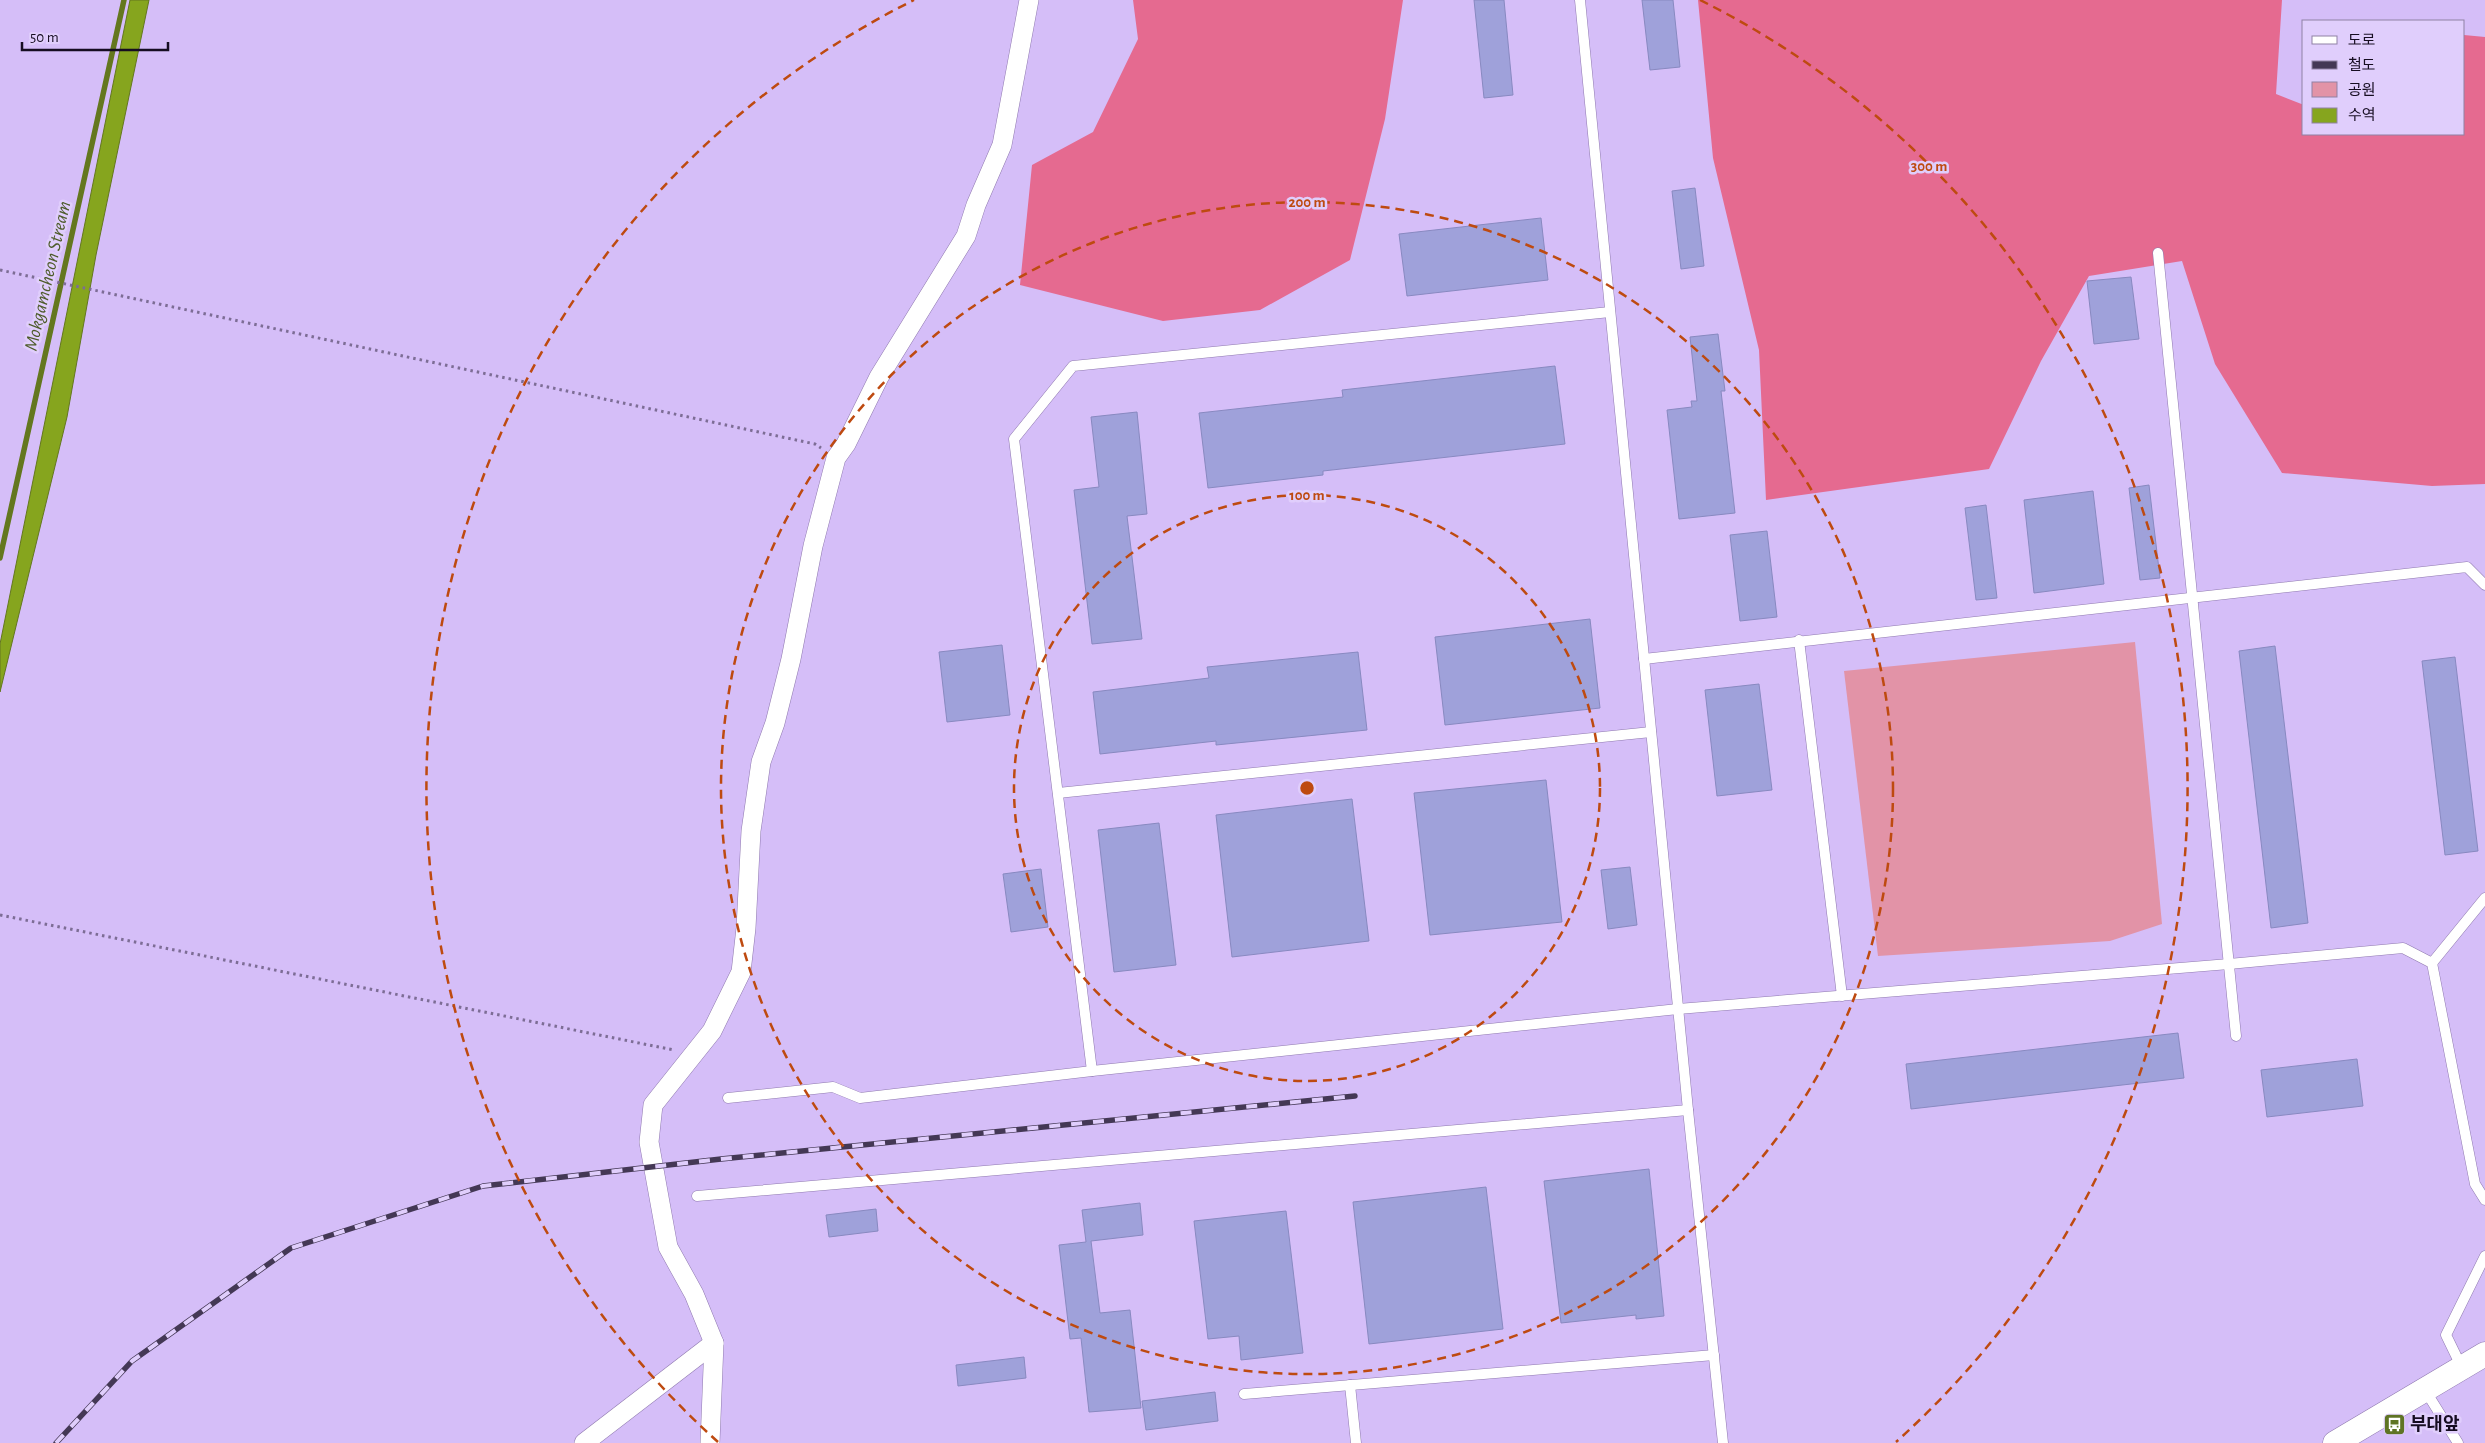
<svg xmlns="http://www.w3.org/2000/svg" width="2485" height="1443" font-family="'Alegreya Sans','Noto Sans KR',sans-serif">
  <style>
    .green { fill: #e293a7 }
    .forest { fill: #e56a90 }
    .water { fill: #86a51e; stroke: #64771f }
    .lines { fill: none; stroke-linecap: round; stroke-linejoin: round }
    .stream { stroke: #64771f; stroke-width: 5.5 }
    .building { fill: #9fa1da; stroke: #8889c0 }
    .service-casing { stroke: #8f79af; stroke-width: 11 }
    .minor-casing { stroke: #8f79af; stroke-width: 20 }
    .tertiary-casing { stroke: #8f79af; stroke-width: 25 }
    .path { stroke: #7d6d95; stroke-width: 3; stroke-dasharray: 2.5 4; stroke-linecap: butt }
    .service { stroke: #fff; stroke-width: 10 }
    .minor { stroke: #fff; stroke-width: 19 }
    .tertiary { stroke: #fff; stroke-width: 24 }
    .rail-casing { stroke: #443855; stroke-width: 5.5 }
    .rail { stroke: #e0cefc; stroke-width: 4; stroke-dasharray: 11; stroke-linecap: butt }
    .ring { fill: none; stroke: #be4a10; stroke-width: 2.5; stroke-dasharray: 9 6 }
    .labels { text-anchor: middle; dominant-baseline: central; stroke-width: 5; stroke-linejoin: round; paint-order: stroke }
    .poi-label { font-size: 18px; font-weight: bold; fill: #160d21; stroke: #e0cefc; text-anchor: start }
    .water-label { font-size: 19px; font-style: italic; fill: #4d5b2a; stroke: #e0cefc }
    .centre { fill: #be4a10; stroke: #e0cefc; stroke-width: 2.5 }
    .ring-label { font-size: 15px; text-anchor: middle; font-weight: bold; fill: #be4a10; stroke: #e0cefc; stroke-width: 5; stroke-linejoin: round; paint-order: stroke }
  </style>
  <rect width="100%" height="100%" fill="#d5bef8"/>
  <path class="green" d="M 2135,642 L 2162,924 L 2110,941 L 1878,956 L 1844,671 Z"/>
  <g class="forest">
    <path d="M 1133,0 L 1403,0 L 1385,119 L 1350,260 L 1260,310 L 1163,321 L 1020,285 L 1032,165 L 1093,132 L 1138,39 Z"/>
    <path d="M 1698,0 L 2282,0 L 2276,94 L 2304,105 L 2304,134 L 2464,134 L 2464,35 L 2485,37 L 2485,484 L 2432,486 L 2282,473 L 2215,364 L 2182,261 L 2089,276 L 2041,361 L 1989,469 L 1766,500 L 1759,350 L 1713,158 Z"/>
  </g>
  <path class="water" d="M 130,0 L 149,0 L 96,255 L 67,417 L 0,692 L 0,644 Z"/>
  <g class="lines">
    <path class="stream" d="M 0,558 L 124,0"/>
  </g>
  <g class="building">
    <path d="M 1474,0 L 1504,0 L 1513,95 L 1484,98 Z"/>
    <path d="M 1642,0 L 1673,0 L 1680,67 L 1650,70 Z"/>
    <path d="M 1695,188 L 1704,266 L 1681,269 L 1672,191 Z"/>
    <path d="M 1541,218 L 1548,280 L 1407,296 L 1399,234 Z"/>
    <path d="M 2131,277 L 2139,339 L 2094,344 L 2087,281 Z"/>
    <path d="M 1718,334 L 1725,391 L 1721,391 L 1735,513 L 1679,519 L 1667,410 L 1692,407 L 1691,401 L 1697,401 L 1690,337 Z"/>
    <path d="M 1555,366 L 1565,444 L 1323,471 L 1323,475 L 1208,488 L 1199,413 L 1343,397 L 1342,390 Z"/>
    <path d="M 1137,412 L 1147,514 L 1127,516 L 1142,639 L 1092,644 L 1074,490 L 1099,487 L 1091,417 Z"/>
    <path d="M 2149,485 L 2160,578 L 2140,580 L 2129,488 Z"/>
    <path d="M 2093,491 L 2104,584 L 2034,593 L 2024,500 Z"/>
    <path d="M 1986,505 L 1997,598 L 1976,600 L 1965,508 Z"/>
    <path d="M 1767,531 L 1777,617 L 1740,621 L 1730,535 Z"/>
    <path d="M 1590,619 L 1600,708 L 1445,725 L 1435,637 Z"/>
    <path d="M 1002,645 L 1010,715 L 947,722 L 939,652 Z"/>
    <path d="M 2275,646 L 2308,923 L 2271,928 L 2239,651 Z"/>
    <path d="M 1358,652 L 1367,730 L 1216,745 L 1216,741 L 1100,754 L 1093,692 L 1209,678 L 1207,667 Z"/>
    <path d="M 2455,657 L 2478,851 L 2445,855 L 2422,661 Z"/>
    <path d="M 1759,684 L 1772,790 L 1717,796 L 1705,690 Z"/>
    <path d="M 1546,780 L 1562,922 L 1430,935 L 1414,793 Z"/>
    <path d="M 1352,799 L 1369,941 L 1232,957 L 1216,815 Z"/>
    <path d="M 1159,823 L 1176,965 L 1114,972 L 1098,830 Z"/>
    <path d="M 1630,867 L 1637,925 L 1608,929 L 1601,870 Z"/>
    <path d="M 1041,869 L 1048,927 L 1011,932 L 1003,874 Z"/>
    <path d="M 2178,1033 L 2184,1078 L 1911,1109 L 1906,1064 Z"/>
    <path d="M 2357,1059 L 2363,1106 L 2267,1117 L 2261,1070 Z"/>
    <path d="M 1649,1169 L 1664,1316 L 1636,1319 L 1636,1315 L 1561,1323 L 1544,1181 Z"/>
    <path d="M 1486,1187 L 1503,1329 L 1369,1344 L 1353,1202 Z"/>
    <path d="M 1140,1203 L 1143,1235 L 1091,1241 L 1100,1313 L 1130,1310 L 1141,1408 L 1089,1412 L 1081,1338 L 1070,1339 L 1059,1245 L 1086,1242 L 1082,1210 Z"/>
    <path d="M 876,1209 L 878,1231 L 829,1237 L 826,1215 Z"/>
    <path d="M 1286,1211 L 1303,1353 L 1241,1360 L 1239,1336 L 1208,1339 L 1194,1221 Z"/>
    <path d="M 1024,1357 L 1026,1378 L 958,1386 L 956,1365 Z"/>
    <path d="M 1215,1392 L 1218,1421 L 1146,1430 L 1142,1401 Z"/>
  </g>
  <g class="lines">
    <defs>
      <g id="service">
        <path d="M 1580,0 L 1688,1110 L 1723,1443"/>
        <path d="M 2158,253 L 2236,1036"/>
        <path d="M 1799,640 L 1842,996"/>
        <path d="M 1644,659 L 2467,567 L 2485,585"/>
        <path d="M 1058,793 L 1651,732"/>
        <path d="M 2432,963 L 2485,898"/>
        <path d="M 1092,1071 L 1014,439 L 1073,366 L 1610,312"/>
        <path d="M 728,1098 L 833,1087 L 860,1098 L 1092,1071 L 1678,1009 L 2229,964 L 2403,948 L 2432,963 L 2475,1184 L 2485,1200"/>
        <path d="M 697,1196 L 1688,1110"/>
        <path d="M 2462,1368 L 2446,1335 L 2485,1256"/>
        <path d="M 1350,1385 L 1356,1443"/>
        <path d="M 2425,1390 L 2458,1443"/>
        <path d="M 1244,1394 L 1714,1355"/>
      </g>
      <g id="minor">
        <path d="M 584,1443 L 714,1343"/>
        <path d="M 710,1443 L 714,1343 L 694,1294 L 668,1247 L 649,1142 L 653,1105 L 712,1031 L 741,972 L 746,928 L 751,831 L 761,762 L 775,723 L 791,659 L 813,546 L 836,458 L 846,444 L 879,377 L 966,236 L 976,205 L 1002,145 L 1029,0"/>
      </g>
      <path id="tertiary" d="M 2335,1443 L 2485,1354"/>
    </defs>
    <use href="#service" class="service-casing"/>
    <use href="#minor" class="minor-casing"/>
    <use href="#tertiary" class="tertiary-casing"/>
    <g class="path">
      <path d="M 0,270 L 815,444 L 821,448"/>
      <path d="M 0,915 L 674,1050"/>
    </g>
    <use href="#service" class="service"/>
    <use href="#minor" class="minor"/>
    <use href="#tertiary" class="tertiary"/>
    <defs>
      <path id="rail" d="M 56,1443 L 132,1361 L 291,1248 L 483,1186 L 721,1159 L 1355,1096"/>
    </defs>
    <use href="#rail" class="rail-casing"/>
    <use href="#rail" class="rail"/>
  </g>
  <g class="ring">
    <circle cx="1307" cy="788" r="293"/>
    <circle cx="1307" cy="788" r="586"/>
    <path d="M718 1442A880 880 0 0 1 914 0M1700 0A880 880 0 0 1 1896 1442"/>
  </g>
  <defs>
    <symbol id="bus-square" viewBox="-11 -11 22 22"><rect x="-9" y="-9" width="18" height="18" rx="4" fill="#5f7424" stroke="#e0cefc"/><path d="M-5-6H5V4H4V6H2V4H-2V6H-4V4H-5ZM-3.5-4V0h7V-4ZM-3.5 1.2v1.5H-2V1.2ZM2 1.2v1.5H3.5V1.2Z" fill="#fff"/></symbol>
  </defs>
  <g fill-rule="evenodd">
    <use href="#bus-square" x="2382" y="1412" width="25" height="25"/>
  </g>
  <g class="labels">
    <g class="poi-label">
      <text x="2410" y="1425">부대앞</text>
    </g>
    <g class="water-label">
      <text transform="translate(48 276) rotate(-77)">Mokgamcheon Stream</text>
    </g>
  </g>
  <circle cx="1307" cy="788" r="8" class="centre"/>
  <g class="ring-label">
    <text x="1929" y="171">300 m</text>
    <text x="1307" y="207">200 m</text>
    <text x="1307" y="500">100 m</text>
  </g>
  <rect x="2302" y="20" width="162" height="115" fill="#e0cefc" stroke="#8f81a4"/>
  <rect x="2312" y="36" width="25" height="8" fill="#ffffff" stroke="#8f81a4"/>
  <text x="2348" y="45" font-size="15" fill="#160d21">도로</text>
  <rect x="2312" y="61" width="25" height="8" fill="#443855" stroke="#8f81a4"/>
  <text x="2348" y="70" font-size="15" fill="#160d21">철도</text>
  <rect x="2312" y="82" width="25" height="15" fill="#e293a7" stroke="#8f81a4"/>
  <text x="2348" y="95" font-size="15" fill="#160d21">공원</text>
  <rect x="2312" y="108" width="25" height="15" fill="#86a51e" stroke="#8f81a4"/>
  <text x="2348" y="120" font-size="15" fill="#160d21">수역</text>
  <path d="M22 42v8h146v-8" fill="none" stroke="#160d21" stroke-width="2.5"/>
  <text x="30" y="42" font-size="15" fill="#160d21" stroke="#e0cefc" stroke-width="4" paint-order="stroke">50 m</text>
</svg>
